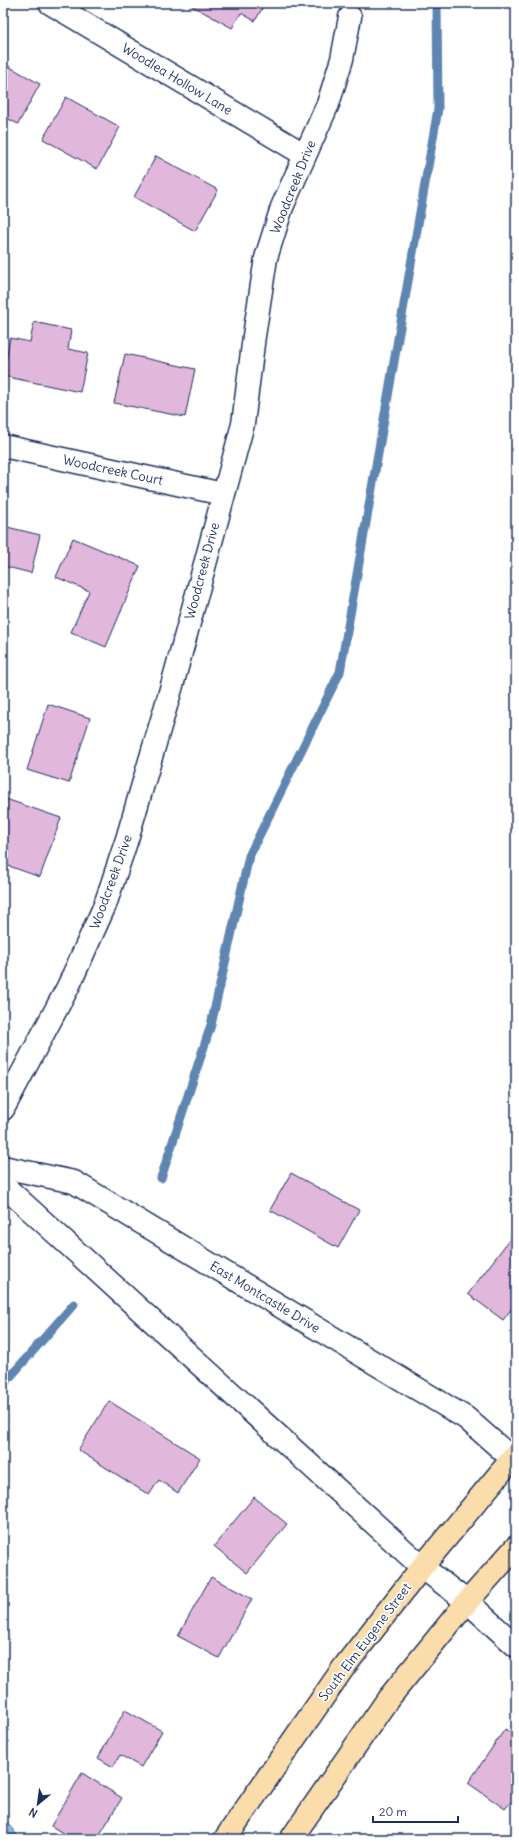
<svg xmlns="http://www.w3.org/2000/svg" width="519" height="1842" font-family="Delius,sans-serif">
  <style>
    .water { fill: #8dbfe9; stroke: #5f85b1 }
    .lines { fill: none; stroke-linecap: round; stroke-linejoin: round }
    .stream { stroke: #5f85b1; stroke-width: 9 }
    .building { fill: #e2b7dc; stroke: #1b2f5e }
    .minor-casing { stroke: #1b2f5e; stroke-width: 25 }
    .primary-casing { stroke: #1b2f5e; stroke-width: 25 }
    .minor { stroke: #fff; stroke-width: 22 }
    .primary { stroke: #fbddab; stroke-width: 22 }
    .labels { text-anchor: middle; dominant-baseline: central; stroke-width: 3.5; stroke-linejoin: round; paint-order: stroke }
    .street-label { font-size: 13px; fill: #1b2f5e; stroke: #fff }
  </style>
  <rect width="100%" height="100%" fill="#fff"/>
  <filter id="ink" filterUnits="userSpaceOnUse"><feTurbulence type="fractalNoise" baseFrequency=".025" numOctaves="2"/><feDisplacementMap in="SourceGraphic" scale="8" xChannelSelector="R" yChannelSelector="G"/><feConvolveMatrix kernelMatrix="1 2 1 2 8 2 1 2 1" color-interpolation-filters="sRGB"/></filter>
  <g filter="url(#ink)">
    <path class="water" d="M 3,1817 L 20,1839 L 3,1839 Z"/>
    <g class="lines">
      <g class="stream">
        <path d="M 161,1178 L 211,1025 L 249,856 L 340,672 L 438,109 L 437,3"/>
        <path d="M 3,1385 L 74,1304"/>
      </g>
    </g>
    <g class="building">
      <path d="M 187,3 L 265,3 L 255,21 L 241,13 L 232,28 Z"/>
      <path d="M 3,63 L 40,84 L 18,124 L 3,116 Z"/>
      <path d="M 66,97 L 120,127 L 97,169 L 43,139 Z"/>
      <path d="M 156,156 L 218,190 L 195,231 L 134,197 Z"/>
      <path d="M 34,322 L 71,330 L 68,349 L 88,353 L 80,392 L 3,376 L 10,338 L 30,342 Z"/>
      <path d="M 125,354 L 195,369 L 185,417 L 114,403 Z"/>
      <path d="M 3,526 L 40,535 L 31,573 L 3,566 Z"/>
      <path d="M 73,538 L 140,566 L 106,647 L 71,632 L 89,591 L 56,577 Z"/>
      <path d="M 48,704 L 90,718 L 69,783 L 27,770 Z"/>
      <path d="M 3,798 L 61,818 L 40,877 L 3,864 L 3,854 L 7,842 L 3,841 Z"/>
      <path d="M 291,1173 L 359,1210 L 338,1248 L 270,1210 Z"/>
      <path d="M 516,1231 L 516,1303 L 503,1320 L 468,1294 Z"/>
      <path d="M 109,1401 L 200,1458 L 178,1493 L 159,1480 L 149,1495 L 78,1450 Z"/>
      <path d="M 254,1497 L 287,1524 L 247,1573 L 214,1546 Z"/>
      <path d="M 211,1577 L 252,1599 L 219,1658 L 178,1636 Z"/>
      <path d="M 125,1710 L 162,1731 L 141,1767 L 120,1755 L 113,1767 L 98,1758 Z"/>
      <path d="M 505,1729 L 516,1736 L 516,1805 L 511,1802 L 505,1809 L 468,1783 Z"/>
      <path d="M 82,1773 L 122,1798 L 97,1839 L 73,1839 L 51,1826 Z"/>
      <path d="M 449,1834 L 458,1839 L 445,1839 Z"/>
    </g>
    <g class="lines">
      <defs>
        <g id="minor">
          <path d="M 50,3 L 305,155"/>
          <path d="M 3,446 L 223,494"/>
          <path d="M 3,1109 L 68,987 L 105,905 L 127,839 L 173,682 L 243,424 L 254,336 L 266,258 L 282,207 L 328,104 L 342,59 L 350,17"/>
          <path d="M 3,1167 L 74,1182 L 466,1418 L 516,1462"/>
          <path d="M 3,1185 L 422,1567 L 470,1604 L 516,1646"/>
        </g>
        <g id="primary">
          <path d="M 225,1839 L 344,1667 L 422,1567 L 516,1454"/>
          <path d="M 291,1839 L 388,1699 L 467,1602 L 516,1547"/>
        </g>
      </defs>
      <use href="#minor" class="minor-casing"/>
      <use href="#primary" class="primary-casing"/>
      <use href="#minor" class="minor"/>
      <use href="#primary" class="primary"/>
    </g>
  </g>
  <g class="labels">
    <g class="street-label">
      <text transform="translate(177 79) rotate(31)">Woodlea Hollow Lane</text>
      <text transform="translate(293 187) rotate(-68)">Woodcreek Drive</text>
      <text transform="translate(113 470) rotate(12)">Woodcreek Court</text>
      <text transform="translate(202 571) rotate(-75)">Woodcreek Drive</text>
      <text transform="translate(111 882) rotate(-70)">Woodcreek Drive</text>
      <text transform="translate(265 1297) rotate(31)">East Montcastle Drive</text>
      <text transform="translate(365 1642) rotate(-53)">South Elm Eugene Street</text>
    </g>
  </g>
  <rect width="519" height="1842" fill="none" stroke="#fff" stroke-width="16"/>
  <rect x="8" y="8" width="503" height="1826" fill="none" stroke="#1b2f5e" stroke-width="1.5" filter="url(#ink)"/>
  <g transform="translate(38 1804) rotate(209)" stroke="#ffffff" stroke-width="3" paint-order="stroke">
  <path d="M0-3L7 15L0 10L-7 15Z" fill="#1b2f5e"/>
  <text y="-6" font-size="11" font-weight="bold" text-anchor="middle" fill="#1b2f5e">N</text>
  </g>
  <path d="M373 1816v6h85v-6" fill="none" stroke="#1b2f5e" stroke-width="2"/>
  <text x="379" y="1816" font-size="12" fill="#1b2f5e" stroke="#ffffff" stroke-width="3" paint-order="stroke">20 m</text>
</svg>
